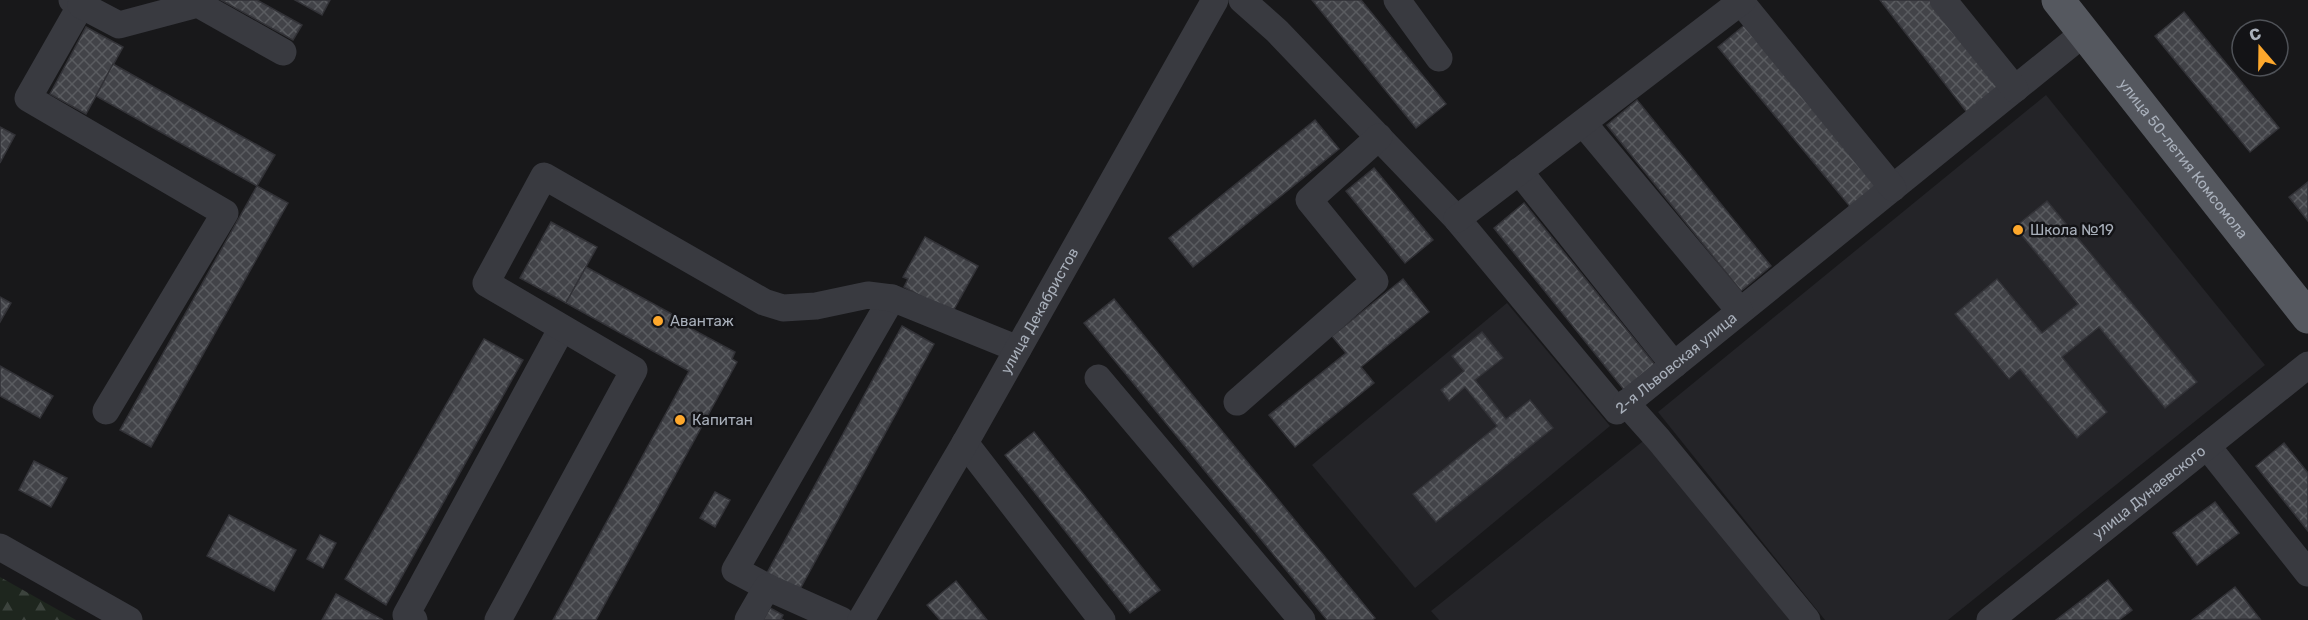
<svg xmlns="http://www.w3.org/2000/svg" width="2308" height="620" font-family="Rubik,sans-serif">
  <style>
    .built { fill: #242428 }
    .forest { fill: url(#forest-firs) }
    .building { fill: url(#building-cross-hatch); stroke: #323237; stroke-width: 1.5 }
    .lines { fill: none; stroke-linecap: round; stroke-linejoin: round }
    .minor { stroke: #393a40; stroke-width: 27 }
    .major { stroke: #55585f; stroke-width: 33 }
    .poi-dot { fill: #fea82c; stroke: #131316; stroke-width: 2 }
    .labels { text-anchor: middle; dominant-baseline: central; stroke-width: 5; stroke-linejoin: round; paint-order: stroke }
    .street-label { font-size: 15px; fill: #a9b0bb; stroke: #131316 }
    .poi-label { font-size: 15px; fill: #a9b0bb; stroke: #131316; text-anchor: start }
  </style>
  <defs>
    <pattern id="forest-firs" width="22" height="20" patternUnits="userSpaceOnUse" patternTransform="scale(1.5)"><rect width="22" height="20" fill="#1e261e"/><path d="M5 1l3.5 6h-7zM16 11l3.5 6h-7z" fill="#3c433d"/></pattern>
    <pattern id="building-cross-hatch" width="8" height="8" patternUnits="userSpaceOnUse" patternTransform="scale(1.5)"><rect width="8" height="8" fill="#424348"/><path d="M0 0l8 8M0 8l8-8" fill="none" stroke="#5a5c60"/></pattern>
  </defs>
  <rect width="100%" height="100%" fill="#18181a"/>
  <g class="built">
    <path d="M 2046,95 L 2265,365 L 1948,620 L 1825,620 L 1658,412 Z"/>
    <path d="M 1507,303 L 1610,426 L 1415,588 L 1312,465 Z"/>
    <path d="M 1647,438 L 1793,620 L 1439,620 L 1431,611 Z"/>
  </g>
  <path class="forest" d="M 0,577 L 76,620 L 0,620 Z"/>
  <g class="building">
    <path d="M 221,0 L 257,0 L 302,25 L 293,40 Z"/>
    <path d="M 295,0 L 330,0 L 322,15 Z"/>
    <path d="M 1312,0 L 1361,0 L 1446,104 L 1416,128 Z"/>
    <path d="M 1880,0 L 1932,0 L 2002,90 L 1969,115 Z"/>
    <path d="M 2184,12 L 2279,128 L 2250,152 L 2155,36 Z"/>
    <path d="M 1747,23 L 1881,185 L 1852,209 L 1718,47 Z"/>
    <path d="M 86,27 L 123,47 L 86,114 L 50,94 Z"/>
    <path d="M 113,64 L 275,155 L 257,186 L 96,96 Z"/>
    <path d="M 1637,100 L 1771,266 L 1741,291 L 1607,125 Z"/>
    <path d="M 1315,120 L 1339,149 L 1193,267 L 1169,238 Z"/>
    <path d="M 0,127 L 15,135 L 0,163 Z"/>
    <path d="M 1374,168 L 1433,240 L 1405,263 L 1346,191 Z"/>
    <path d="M 2308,182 L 2308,221 L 2289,197 Z"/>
    <path d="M 257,186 L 288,203 L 151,447 L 120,430 Z"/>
    <path d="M 2047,201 L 2197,382 L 2165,408 L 2099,327 L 2062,357 L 2107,412 L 2077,438 L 2020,369 L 2009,379 L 1955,314 L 1997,279 L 2042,333 L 2078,304 L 2015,227 Z"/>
    <path d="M 1524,203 L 1656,366 L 1625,391 L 1494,228 Z"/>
    <path d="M 551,222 L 597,247 L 566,303 L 520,278 Z"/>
    <path d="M 925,237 L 978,266 L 952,313 L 904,287 L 908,279 L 903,277 Z"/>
    <path d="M 586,267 L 692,325 L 690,328 L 735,352 L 732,359 L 737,362 L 596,620 L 553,620 L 689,371 L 566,303 Z"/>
    <path d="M 1403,279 L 1429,312 L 1361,367 L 1374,383 L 1295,447 L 1269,415 L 1346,353 L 1332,336 Z"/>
    <path d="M 0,297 L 11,303 L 0,322 Z"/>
    <path d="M 1114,299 L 1375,618 L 1372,620 L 1327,620 L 1084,323 Z"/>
    <path d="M 902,326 L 934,344 L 799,591 L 767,573 Z"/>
    <path d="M 1482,332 L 1503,358 L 1475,380 L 1506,419 L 1530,400 L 1553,428 L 1436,522 L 1413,494 L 1497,426 L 1465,387 L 1449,401 L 1441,390 L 1464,371 L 1452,356 Z"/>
    <path d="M 484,339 L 523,360 L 386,605 L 345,579 Z"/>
    <path d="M 0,366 L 53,396 L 40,418 L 0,396 Z"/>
    <path d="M 1034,432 L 1160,590 L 1130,613 L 1005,455 Z"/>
    <path d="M 2284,443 L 2308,473 L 2308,531 L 2256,466 Z"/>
    <path d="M 34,461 L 67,478 L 51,507 L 19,490 Z"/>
    <path d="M 715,492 L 730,500 L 715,527 L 700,518 Z"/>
    <path d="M 2215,502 L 2239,533 L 2197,565 L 2173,533 Z"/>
    <path d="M 229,515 L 296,550 L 274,591 L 207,556 Z"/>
    <path d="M 320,535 L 336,543 L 323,568 L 307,559 Z"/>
    <path d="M 2108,580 L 2132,610 L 2119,620 L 2056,620 Z"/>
    <path d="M 956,581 L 987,620 L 940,620 L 927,605 Z"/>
    <path d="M 2235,587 L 2260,619 L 2192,620 Z"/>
    <path d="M 336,594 L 383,620 L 322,620 Z"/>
    <path d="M 770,608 L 783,615 L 781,619 L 784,620 L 763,620 Z"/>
  </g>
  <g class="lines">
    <g class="minor">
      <path d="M 72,0 L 81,5 L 28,98 L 225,213 L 106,411"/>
      <path id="s1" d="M 1242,0 L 1277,31 L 1457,219 L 1617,411 L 2084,33"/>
      <path d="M 1397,0 L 1439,58"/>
      <path d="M 1943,0 L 2015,89"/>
      <path d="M 1741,2 L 1893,188"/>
      <path d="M 81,5 L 119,25 L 198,4 L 283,52"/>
      <path d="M 1583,123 L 1740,311"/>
      <path d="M 1519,171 L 1674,365"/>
      <path d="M 1457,219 L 1743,0"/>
      <path d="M 1098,378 L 1302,620"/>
      <path d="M 1237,402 L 1375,281 L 1309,200 L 1379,137"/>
      <path d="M 1626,403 L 1659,440 L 1807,620"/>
      <path d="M 965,443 L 1102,620"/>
      <path d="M 2207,446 L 2308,573"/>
      <path d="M 0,547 L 129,620"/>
      <path d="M 767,587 L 735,570 L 892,298"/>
      <path d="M 414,620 L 406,615 L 562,328"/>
      <path d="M 498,620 L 634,370 L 486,283 L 544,176 L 764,302 L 783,308 L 816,306 L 868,295 L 892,298 L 1018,349"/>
      <path d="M 748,620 L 767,587 L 841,620"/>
      <path id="s2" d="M 861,620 L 965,443 L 1215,0"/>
      <path id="s3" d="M 1990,620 L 2308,365"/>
    </g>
    <path class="major" id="s4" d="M 2058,0 L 2308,317"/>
  </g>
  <g class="poi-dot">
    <circle cx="2018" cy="230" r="6"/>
    <circle cx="658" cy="321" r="6"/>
    <circle cx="680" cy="420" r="6"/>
  </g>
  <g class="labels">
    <g class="street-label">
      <text stroke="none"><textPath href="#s4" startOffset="202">улица 50-летия Комсомола</textPath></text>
      <text stroke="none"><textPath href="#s2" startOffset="357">улица Декабристов</textPath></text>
      <text stroke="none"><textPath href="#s1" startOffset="633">2-я Львовская улица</textPath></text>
      <text stroke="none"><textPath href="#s3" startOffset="204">улица Дунаевского</textPath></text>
    </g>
    <g class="poi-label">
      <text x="2030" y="230">Школа №19</text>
      <text x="670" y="321">Авантаж</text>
      <text x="692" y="420">Капитан</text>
    </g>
  </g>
  <g transform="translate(2260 48) rotate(340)"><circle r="28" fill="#131316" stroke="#4f5258" stroke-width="1.5"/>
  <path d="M0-4.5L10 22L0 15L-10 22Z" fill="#fea82c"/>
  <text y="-9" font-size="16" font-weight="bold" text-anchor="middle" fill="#a9b0bb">С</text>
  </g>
</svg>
